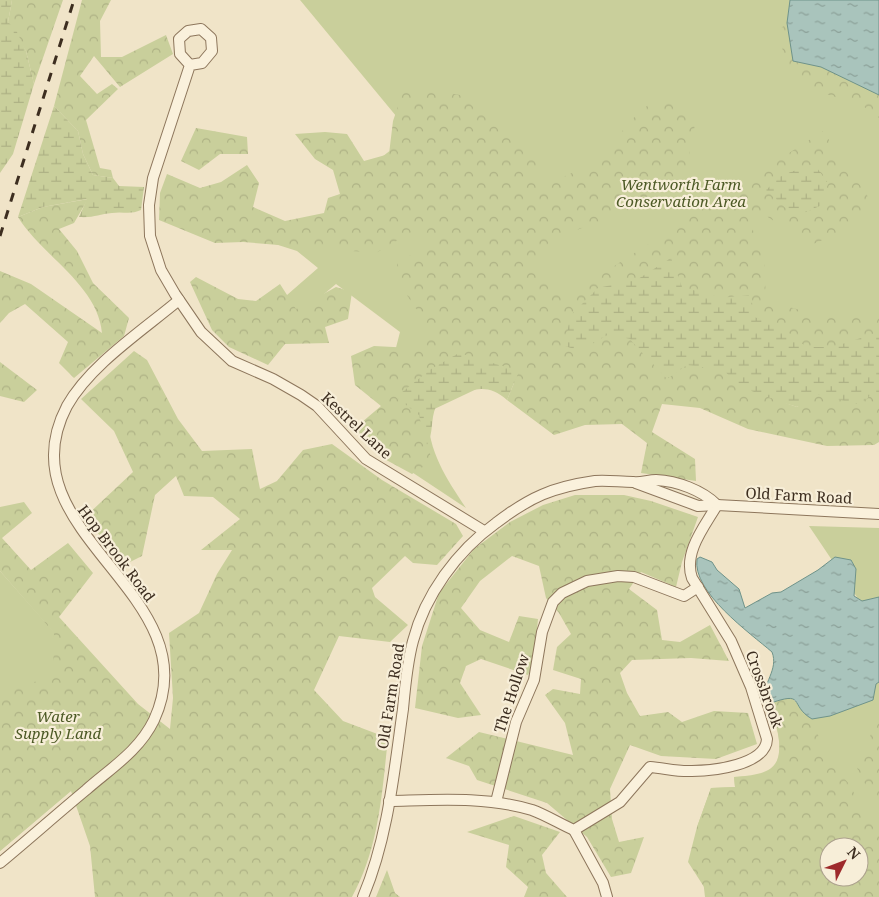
<svg xmlns="http://www.w3.org/2000/svg" width="879" height="897" font-family="'Noto Serif',serif">
  <style>
    .green { fill: #c9cf9b }
    .forest { fill: url(#forest-crowns); fill-rule: evenodd }
    .wetland { fill: url(#wetland-marsh) }
    .water { fill: url(#water-ripples); stroke: #6f938a }
    .lines { fill: none; stroke-linecap: round; stroke-linejoin: round }
    .street-casing { stroke: #8d765c; stroke-width: 12 }
    .street { stroke: #faf1dc; stroke-width: 10 }
    .rail { stroke: #3d2e20; stroke-width: 3; stroke-dasharray: 9 9; stroke-linecap: butt }
    .labels { text-anchor: middle; dominant-baseline: central; stroke-width: 4.5; stroke-linejoin: round; paint-order: stroke }
    .park-label { font-size: 15px; font-style: italic; fill: #4d5a26; stroke: #f7eed8 }
    .street-label { font-size: 15px; fill: #3d2e20; stroke: #f7eed8 }
  </style>
  <defs>
    <pattern id="forest-crowns" width="20" height="18" patternUnits="userSpaceOnUse" patternTransform="scale(1.25)"><rect width="20" height="18" fill="#c9cf9b"/><path d="M2 6a3 3 0 1 1 6 0M12 15a3 3 0 1 1 6 0" fill="none" stroke="#aeb285"/></pattern>
    <pattern id="wetland-marsh" width="20" height="14" patternUnits="userSpaceOnUse" patternTransform="scale(1.25)"><rect width="20" height="14" fill="#c9cf9b"/><path d="M1 5h8M5 5V1M11 12h8M15 12V8" fill="none" stroke="#aeb285"/></pattern>
    <pattern id="water-ripples" width="26" height="14" patternUnits="userSpaceOnUse" patternTransform="scale(1.25)"><rect width="26" height="14" fill="#a9c4bc"/><path d="M2 4q2-2 4 0t4 0M15 11q2-2 4 0t4 0" fill="none" stroke="#8ba098"/></pattern>
  </defs>
  <rect width="100%" height="100%" fill="#f0e4c8"/>
  <g class="green">
    <path d="M 300,0 L 879,0 L 879,422 L 701,387 L 554,379 L 483,386 L 428,412 C 427,450 446,478 466,508 L 371,445 L 400,332 L 336,284 L 251,355 L 232,343 L 318,268 L 297,251 L 162,208 L 342,243 L 363,172 L 411,134 Z"/>
    <path d="M 809,526 L 879,528 L 879,881 L 859,847 L 829,847 L 705,897 L 697,827 L 711,788 L 735,787 L 734,777 C 772,774 785,769 777,727 L 875,624 Z"/>
    <path d="M 0,571 L 137,726 L 94,771 L 0,851 Z"/>
  </g>
  <g class="forest">
    <path d="M 12,0 L 63,0 L 34,84 L 26,51 L 8,22 Z"/>
    <path d="M 82,0 L 111,0 L 100,21 L 101,57 L 122,57 L 166,35 L 173,54 L 120,87 L 94,56 L 80,76 L 97,94 L 112,84 L 118,89 L 86,120 L 100,168 L 111,170 L 113,178 L 93,175 L 83,154 L 78,131 L 54,106 Z"/>
    <path d="M 787,23 L 793,61 L 821,67 L 879,95 L 879,118 L 863,106 L 817,91 L 784,61 L 780,29 Z"/>
    <path d="M 405,86 L 460,95 L 515,143 L 547,159 L 531,178 L 546,185 L 602,159 L 629,122 L 648,105 L 678,99 L 696,119 L 686,172 L 649,202 L 551,240 L 535,261 L 547,285 L 568,296 L 823,131 L 873,204 L 842,232 L 811,245 L 760,212 L 749,221 L 764,256 L 766,301 C 802,310 843,325 879,313 L 879,332 L 833,347 L 806,347 L 780,326 L 754,317 L 750,295 L 722,298 L 682,287 L 671,259 L 638,279 L 598,288 L 580,351 L 609,334 L 630,339 L 648,359 L 723,370 L 743,388 L 797,407 L 815,394 L 861,405 L 871,394 L 879,393 L 879,442 L 874,445 L 827,446 L 748,429 L 700,408 L 662,404 L 652,432 L 695,459 L 696,481 L 641,473 L 647,443 L 622,424 L 585,425 L 554,435 L 507,400 L 519,371 L 459,353 L 397,397 L 419,415 L 432,461 L 412,474 L 379,456 L 355,428 L 381,406 L 355,385 L 351,356 L 374,346 L 413,348 L 429,328 L 398,282 L 397,259 L 427,251 L 439,238 L 415,230 L 376,253 L 243,242 L 215,243 L 159,220 L 160,193 L 167,174 L 200,188 L 221,182 L 247,165 L 259,183 L 253,207 L 285,221 L 324,213 L 328,198 L 340,194 L 333,170 L 315,159 L 295,134 L 325,132 L 347,134 L 364,161 L 389,154 L 393,121 ZM 814,164 L 788,210 L 766,190 L 782,175 Z"/>
    <path d="M 196,128 L 247,137 L 248,154 L 220,154 L 199,170 L 181,161 Z"/>
    <path d="M 88,199 L 74,223 L 59,229 L 77,251 L 93,283 L 129,318 L 124,336 L 74,378 L 59,363 L 68,342 L 25,304 L 9,313 L 0,323 L 0,271 L 31,284 L 102,333 C 98,285 42,256 18,217 L 43,207 Z"/>
    <path d="M 196,277 L 238,299 L 256,301 L 280,284 L 296,309 L 336,287 L 352,292 L 348,319 L 325,327 L 329,343 L 285,344 L 268,365 L 229,347 L 212,330 L 190,282 Z"/>
    <path d="M 134,351 L 147,360 L 178,419 L 202,451 L 252,449 L 260,489 L 277,481 L 303,450 L 332,444 L 382,480 L 456,524 L 463,536 L 437,565 L 413,563 L 405,556 L 372,588 L 375,597 L 408,625 L 390,642 L 339,636 L 314,690 L 343,721 L 388,738 C 382,793 379,848 352,897 L 95,897 L 90,846 L 71,791 L 0,851 L 0,686 L 12,689 L 53,676 L 54,633 L 0,571 L 0,507 L 24,502 L 32,513 L 2,538 L 31,570 L 68,543 L 93,573 L 59,617 L 138,704 L 170,729 L 173,698 L 169,633 L 199,613 L 217,574 L 232,550 L 201,550 L 240,519 L 213,497 L 184,496 L 176,476 L 155,495 L 142,556 L 126,564 L 84,518 L 133,472 L 114,431 L 81,399 Z"/>
    <path d="M 0,362 L 37,390 L 24,402 L 0,396 Z"/>
    <path d="M 575,495 L 624,495 L 651,501 L 698,517 L 682,562 L 676,587 L 641,572 L 629,589 L 657,610 L 662,640 L 680,642 L 710,625 L 729,661 L 691,658 L 632,660 L 620,673 L 627,693 L 640,716 L 668,712 L 682,722 L 714,711 L 748,713 L 757,744 L 716,759 L 661,756 L 630,745 L 610,789 L 612,819 L 619,842 L 644,837 L 631,873 L 611,877 L 587,837 L 547,803 L 477,780 L 469,766 L 446,758 L 479,732 L 573,755 L 565,723 L 545,695 L 553,689 L 580,694 L 581,679 L 553,670 L 557,647 L 571,634 L 559,613 L 546,598 L 539,566 L 512,556 L 480,581 L 461,608 L 480,630 L 509,642 L 519,616 L 538,619 L 534,662 L 528,675 L 481,659 L 466,666 L 460,683 L 481,715 L 458,718 L 415,708 L 422,646 L 439,593 L 474,549 L 510,522 L 543,505 Z"/>
    <path d="M 788,697 L 793,699 L 812,719 L 826,756 L 849,784 L 879,837 L 879,897 L 705,897 L 706,890 L 688,862 L 697,827 L 711,788 L 735,787 L 734,777 C 745,776 756,777 766,773 C 791,761 775,722 769,703 ZM 829,847 L 859,847 L 859,877 L 829,877 Z"/>
    <path d="M 879,714 L 879,812 L 853,760 L 864,751 Z"/>
    <path d="M 514,816 L 560,832 L 542,855 L 546,873 L 567,897 L 524,897 L 528,887 L 506,867 L 509,845 L 467,832 Z"/>
    <path d="M 387,870 L 395,893 L 400,897 L 376,897 Z"/>
  </g>
  <g class="wetland">
    <path d="M 0,0 L 12,0 L 8,22 L 16,30 L 26,51 L 34,84 L 13,154 L 0,173 Z"/>
    <path d="M 54,106 L 78,131 L 83,154 L 93,175 L 113,178 L 119,186 L 144,187 L 141,210 C 130,215 123,211 112,213 C 99,214 94,218 79,217 L 87,199 L 43,207 L 18,217 Z"/>
    <path d="M 814,164 L 828,183 L 822,205 L 801,214 L 788,210 L 766,190 L 782,175 Z"/>
    <path d="M 671,258 L 682,287 L 722,298 L 751,295 L 754,317 L 780,326 L 806,347 L 833,347 L 879,332 L 879,393 L 871,394 L 861,405 L 815,394 L 797,407 L 743,388 L 723,370 L 687,365 L 667,379 L 630,339 L 609,334 L 580,351 L 565,346 L 570,316 L 598,288 L 638,279 Z"/>
    <path d="M 459,353 L 519,371 L 507,400 C 483,378 461,394 436,406 C 430,421 434,432 427,445 L 419,415 L 396,397 L 431,369 Z"/>
  </g>
  <g class="water">
    <path d="M 790,0 L 879,0 L 879,95 L 821,67 L 793,61 L 787,23 Z"/>
    <path d="M 700,557 L 712,562 L 717,570 L 739,589 L 745,608 L 772,593 L 781,592 L 818,570 L 835,557 L 851,560 L 856,569 L 854,596 L 862,601 L 879,597 L 879,682 L 876,684 L 873,700 L 830,716 L 812,719 C 788,705 807,690 768,704 L 764,702 C 762,683 779,670 772,652 C 750,633 692,592 697,559 Z"/>
  </g>
  <g class="lines">
    <defs>
      <g id="street">
        <path d="M 190,65 L 202,63 L 212,51 L 211,38 L 201,29 L 188,31 L 179,39 L 180,54 L 190,65 L 153,178 L 149,205 L 150,236 L 161,270 L 175,294 L 201,332 L 232,361 L 273,379 L 301,395 L 317,406 L 366,459 L 484,531"/>
        <path d="M 636,483 L 698,506 L 717,505 L 879,514"/>
        <path d="M 389,801 C 436,800 485,796 532,810 C 546,815 560,824 574,830 L 620,802 L 650,767 C 664,768 678,772 692,771 C 713,771 766,765 767,739 L 751,687 L 731,641 L 692,578 C 683,552 705,526 717,505"/>
        <path d="M 496,802 L 516,722 L 534,680 L 542,632 L 553,602 L 562,593 L 587,581 L 618,576 L 634,577 L 684,596 L 698,587"/>
        <path d="M 574,830 L 603,883 L 607,897"/>
        <path d="M 0,863 C 29,839 57,814 86,790 C 111,768 139,751 154,720 C 213,593 0,533 67,406 C 90,365 142,331 179,300"/>
        <path d="M 363,897 C 388,838 394,772 403,709 C 405,687 407,663 413,641 C 425,595 457,551 496,523 C 530,497 553,487 595,481 C 608,480 620,482 633,482 C 641,483 648,480 656,480 C 677,481 702,490 717,505"/>
      </g>
    </defs>
    <use href="#street" class="street-casing"/>
    <use href="#street" class="street"/>
    <path class="rail" d="M 0,236 L 74,0"/>
  </g>
  <g class="labels">
    <g class="park-label">
      <text x="681" y="184">Wentworth Farm<tspan x="681" dy="17">Conservation Area</tspan></text>
      <text x="58" y="716">Water<tspan x="58" dy="17">Supply Land</tspan></text>
    </g>
    <g class="street-label">
      <text transform="translate(357 425) rotate(43)">Kestrel Lane</text>
      <text transform="translate(799 495) rotate(3)">Old Farm Road</text>
      <text transform="translate(117 553) rotate(53)">Hop Brook Road</text>
      <text transform="translate(765 689) rotate(70)">Crossbrook</text>
      <text transform="translate(511 693) rotate(-72)">The Hollow</text>
      <text transform="translate(390 696) rotate(-81)">Old Farm Road</text>
    </g>
  </g>
  <g transform="translate(844 862) rotate(48)"><circle r="24" fill="#f7eed8" stroke="#ada18e"/>
  <path d="M0-4L9 19L0 12L-9 19Z" fill="#9e2a2b"/>
  <text y="-8" font-size="14" font-weight="bold" text-anchor="middle" fill="#3d2e20">N</text>
  </g>
</svg>
